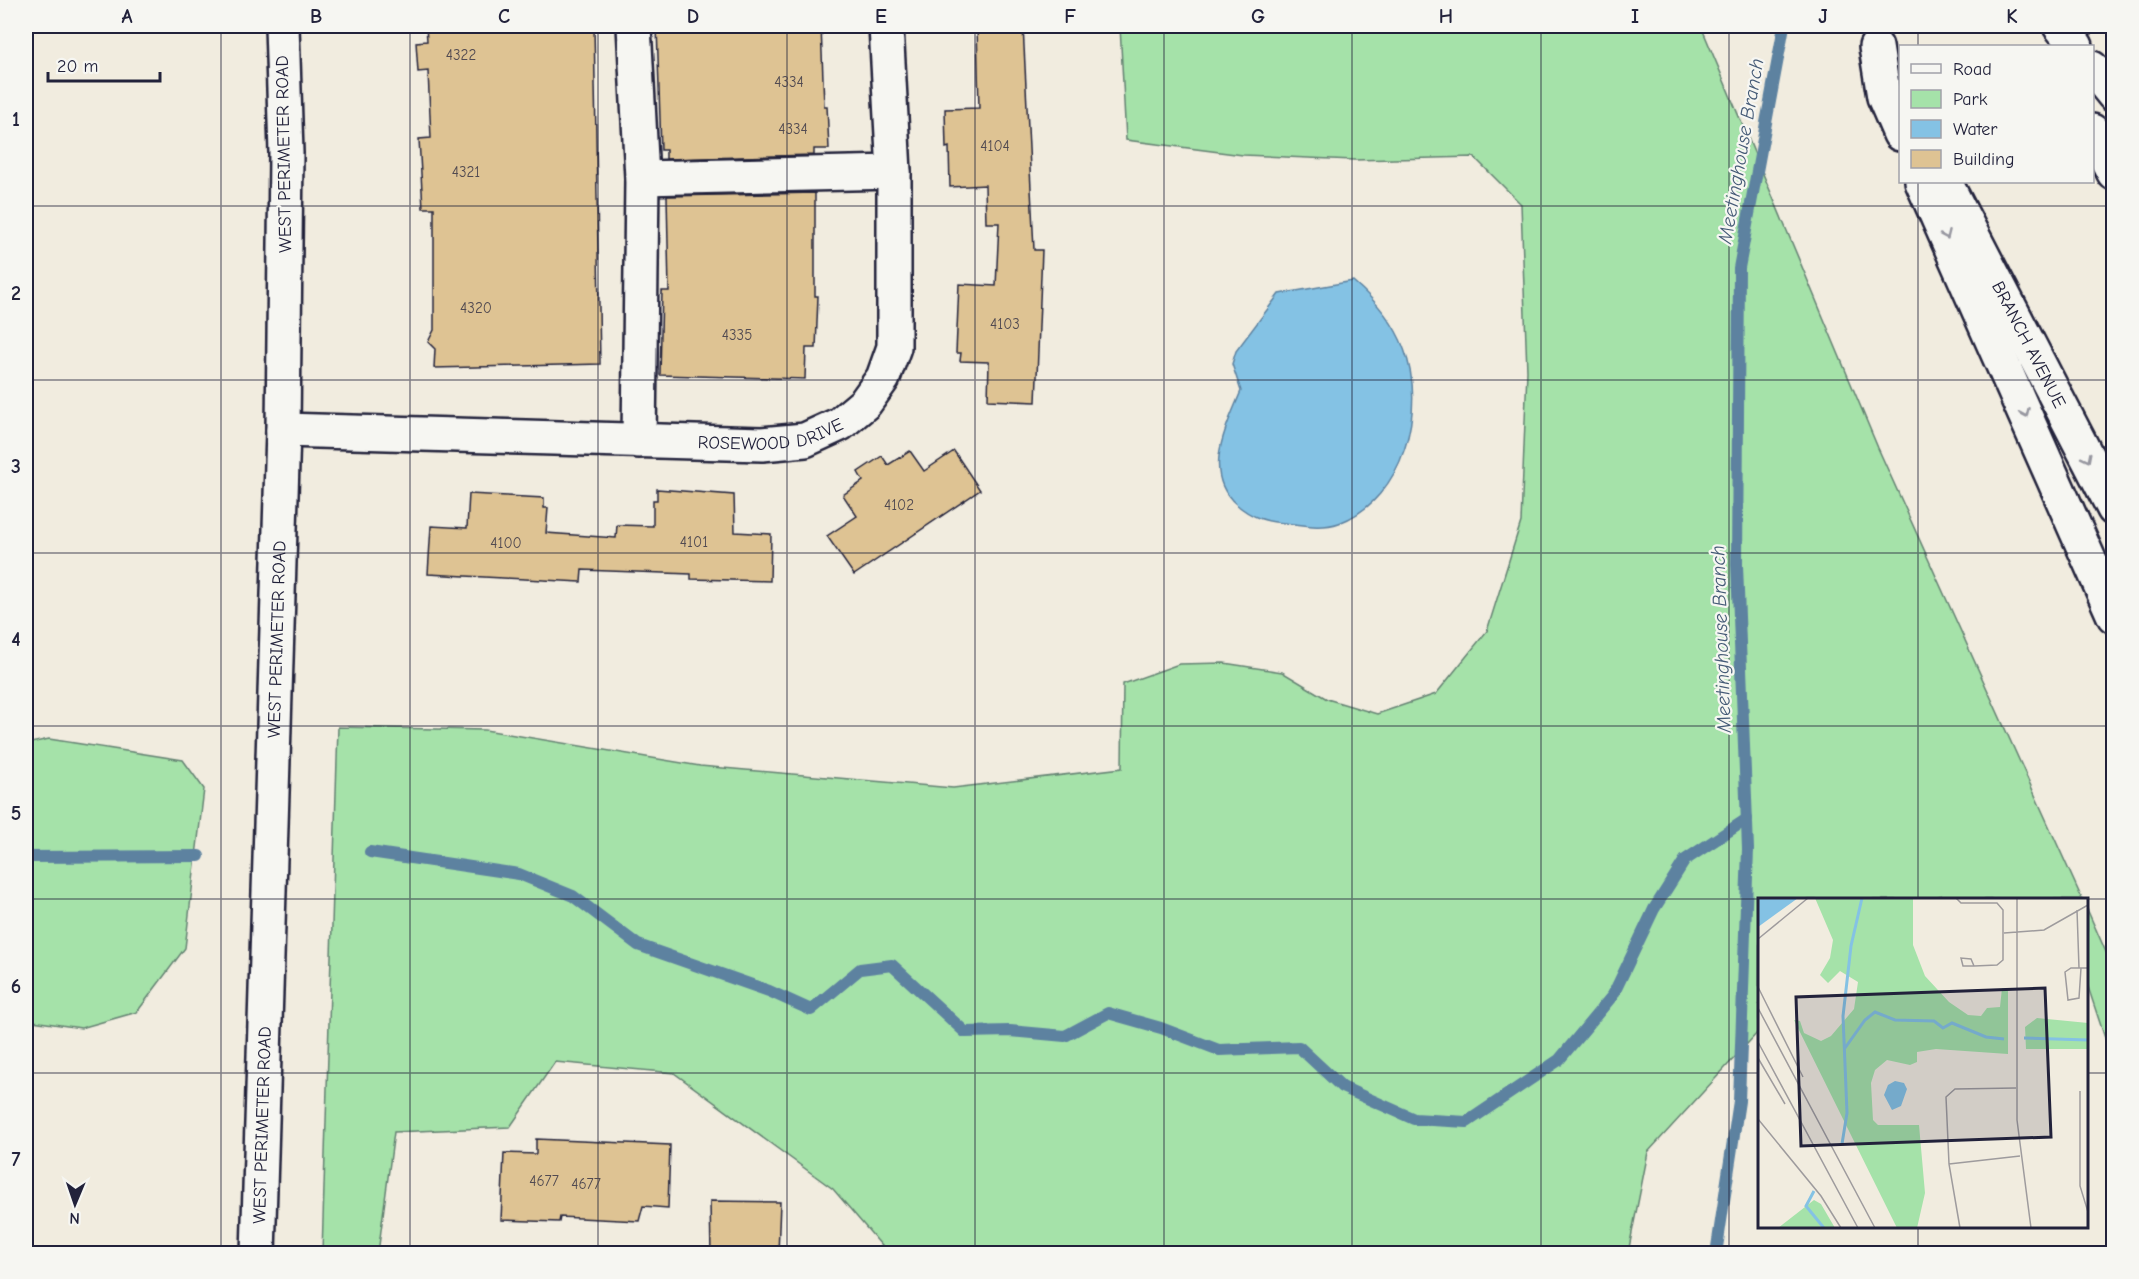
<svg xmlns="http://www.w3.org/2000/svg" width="2139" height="1279" font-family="'Comic Neue',sans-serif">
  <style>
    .green { fill: #a5e2a9; stroke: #648272; stroke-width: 1.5 }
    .water { fill: #84c2e4; stroke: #5d82a0; stroke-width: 1.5 }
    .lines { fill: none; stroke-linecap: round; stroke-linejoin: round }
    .stream { stroke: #5d82a0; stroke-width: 12 }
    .building { fill: #dec393; stroke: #22223b; stroke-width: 1.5 }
    .minor-casing { stroke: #22223b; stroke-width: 38 }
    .highway-casing { stroke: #22223b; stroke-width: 38 }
    .minor { stroke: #f6f6f2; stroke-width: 33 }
    .highway { stroke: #f6f6f2; stroke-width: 33 }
    .oneway { stroke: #9797a0 }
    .grid { fill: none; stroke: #22223b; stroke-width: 1.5; stroke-opacity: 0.55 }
    .labels { text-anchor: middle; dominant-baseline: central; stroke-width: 4.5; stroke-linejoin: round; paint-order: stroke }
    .number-label { font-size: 15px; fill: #514a51 }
    .street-label { font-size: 18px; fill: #22223b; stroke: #f6f6f2 }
    .water-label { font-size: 20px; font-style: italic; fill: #445a76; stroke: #f6f6f2 }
    .inset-river { fill: none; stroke: #84c2e4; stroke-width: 3 }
    .inset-road { fill: none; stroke: #9e9b9d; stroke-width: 1.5 }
    .view { fill: #22223b; fill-opacity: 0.15; stroke: #22223b; stroke-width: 3 }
    .inset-edge { fill: none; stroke: #22223b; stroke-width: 3 }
    .neatline { fill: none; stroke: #22223b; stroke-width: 2 }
    .grid-label { font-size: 20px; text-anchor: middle; font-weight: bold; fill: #22223b }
  </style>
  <rect width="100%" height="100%" fill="#f1ecdf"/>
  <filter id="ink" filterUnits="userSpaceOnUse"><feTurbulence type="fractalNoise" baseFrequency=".0167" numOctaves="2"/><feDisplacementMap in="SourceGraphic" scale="12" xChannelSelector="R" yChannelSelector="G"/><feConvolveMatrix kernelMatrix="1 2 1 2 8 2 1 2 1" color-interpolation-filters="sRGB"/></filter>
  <g filter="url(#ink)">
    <g class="green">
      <path d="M 1120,26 L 1701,26 L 1878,448 L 2082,899 L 1950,900 L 1941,895 L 1931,900 L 1760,900 L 1759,1031 L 1648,1152 L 1628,1253 L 888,1253 L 833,1189 L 674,1073 L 555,1062 L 510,1127 L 394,1132 L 378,1253 L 322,1253 L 338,727 L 485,730 L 700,766 L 953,788 L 1122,768 L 1123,684 L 1179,664 L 1224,663 L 1282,672 L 1327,699 L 1377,714 L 1436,694 L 1487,631 L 1521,522 L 1527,371 L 1521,204 L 1474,157 L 1354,160 L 1243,155 L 1126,140 Z"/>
      <path d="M 49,739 L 183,760 L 204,789 L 185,948 L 137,1012 L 81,1028 L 26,1020 L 26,744 Z"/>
      <path d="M 2087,909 L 2113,968 L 2113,1062 L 2087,984 Z"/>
    </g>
    <path class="water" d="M 1353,281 C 1375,300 1394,321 1404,349 C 1427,408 1404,499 1339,523 C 1322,529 1303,525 1285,523 C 1265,522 1251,517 1236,504 C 1201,473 1227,426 1241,391 L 1232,364 L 1236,351 L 1279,294 Z"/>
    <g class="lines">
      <g class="stream">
        <path d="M 370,852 L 519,874 L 573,896 L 638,945 L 769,991 L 811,1010 L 860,969 L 892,965 L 965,1032 L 1010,1031 L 1065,1036 L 1108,1013 L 1161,1028 L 1219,1050 L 1299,1047 L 1342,1087 L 1414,1119 L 1467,1122 L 1559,1060 L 1613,995 L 1654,909 L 1685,860 L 1747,819"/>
        <path d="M 26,857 L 199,856"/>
        <path d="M 1716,1254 L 1739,1101 L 1748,849 L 1737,565 L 1739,268 L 1784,26"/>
      </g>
    </g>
    <g class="building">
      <path d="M 426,26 L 594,26 L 600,364 L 434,368 L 435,349 L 428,342 L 434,330 L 434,208 L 423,208 L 419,139 L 431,138 L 428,71 L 418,72 L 416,42 L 427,41 Z"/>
      <path d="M 657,26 L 821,26 L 824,106 L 827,106 L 829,149 L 814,149 L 814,155 L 666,159 L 666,150 L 661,150 Z"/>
      <path d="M 977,26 L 1023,26 L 1034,250 L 1042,250 L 1036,402 L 988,400 L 989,362 L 960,361 L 961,353 L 956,353 L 959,284 L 996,286 L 999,223 L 986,223 L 985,185 L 950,187 L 949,147 L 946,148 L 945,109 L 979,108 Z"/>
      <path d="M 815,193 L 815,296 L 818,296 L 816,348 L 806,348 L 805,379 L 660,375 L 662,291 L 669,291 L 667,196 Z"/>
      <path d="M 910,451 L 924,471 L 954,451 L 980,490 L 854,575 L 827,536 L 857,516 L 843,495 L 863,481 L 858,472 L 882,456 L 888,465 Z"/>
      <path d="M 657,489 L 734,495 L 735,532 L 771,534 L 770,581 L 691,579 L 691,574 L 582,570 L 581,582 L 428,574 L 431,526 L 467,528 L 469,494 L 544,498 L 544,508 L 548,508 L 546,533 L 616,538 L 617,525 L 653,526 L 653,500 L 657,500 Z"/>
      <path d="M 536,1139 L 670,1145 L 668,1208 L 643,1206 L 639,1221 L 560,1217 L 559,1222 L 501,1220 L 504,1153 L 536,1154 Z"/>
      <path d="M 710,1201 L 780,1202 L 778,1254 L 711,1254 Z"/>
    </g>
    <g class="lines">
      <defs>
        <g id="minor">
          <path d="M 634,26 L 642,178 L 639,441"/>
          <path d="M 642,178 L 894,172"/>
          <path id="s1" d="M 283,430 L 762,444 L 805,440 L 840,424 L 865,403 L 883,378 L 894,347 L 894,172 L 886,26"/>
          <path id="s2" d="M 258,1254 L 283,430 L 286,153 L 282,26"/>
        </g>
        <g id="highway">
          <path d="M 2060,26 L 2076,46"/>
          <path d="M 1876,47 L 1884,97 L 1900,134"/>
          <path d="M 2092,68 L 2114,95"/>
          <path d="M 2092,131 L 2114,173"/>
          <path d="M 1922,182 L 2114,616"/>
          <path id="s3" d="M 1945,182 L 2114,509"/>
        </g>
      </defs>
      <use href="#minor" class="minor-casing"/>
      <use href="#highway" class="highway-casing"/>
      <use href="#minor" class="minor"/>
      <use href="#highway" class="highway"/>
    </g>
    <defs><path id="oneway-chevron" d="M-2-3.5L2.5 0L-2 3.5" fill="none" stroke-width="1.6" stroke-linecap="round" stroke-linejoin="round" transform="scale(1.5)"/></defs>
    <g class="oneway">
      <use href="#oneway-chevron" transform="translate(1946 235) rotate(66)"/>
      <use href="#oneway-chevron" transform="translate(2025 413) rotate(66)"/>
      <use href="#oneway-chevron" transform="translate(2087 458) rotate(63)"/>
    </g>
  </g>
  <path class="grid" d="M 221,26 L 221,1254M 410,26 L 410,1254M 598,26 L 598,1254M 787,26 L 787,1254M 975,26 L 975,1254M 1164,26 L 1164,1254M 1352,26 L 1352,1254M 1541,26 L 1541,1254M 1729,26 L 1729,1254M 1918,26 L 1918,46M 1918,182 L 1918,900M 26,206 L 2114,206M 26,380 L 2114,380M 26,553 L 2114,553M 26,726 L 2114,726M 26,899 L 2114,899M 26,1073 L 1760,1073M 2086,1073 L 2114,1073M 1918,1226 L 1918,1254"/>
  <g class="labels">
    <g class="number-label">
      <text x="461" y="55">4322</text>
      <text x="789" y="82">4334</text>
      <text x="793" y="129">4334</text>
      <text x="995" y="146">4104</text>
      <text x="466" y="172">4321</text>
      <text x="476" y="308">4320</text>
      <text x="1005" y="324">4103</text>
      <text x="737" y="335">4335</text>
      <text x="899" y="505">4102</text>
      <text x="694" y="542">4101</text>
      <text x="506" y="543">4100</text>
      <text x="544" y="1181">4677</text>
      <text x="586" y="1184">4677</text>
    </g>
    <g class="street-label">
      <text transform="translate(284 154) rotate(-91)">WEST PERIMETER ROAD</text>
      <text stroke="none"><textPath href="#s3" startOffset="183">BRANCH AVENUE</textPath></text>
      <text stroke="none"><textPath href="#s1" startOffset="489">ROSEWOOD DRIVE</textPath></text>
      <text stroke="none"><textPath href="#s2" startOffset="615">WEST PERIMETER ROAD</textPath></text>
      <text stroke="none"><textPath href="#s2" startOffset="129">WEST PERIMETER ROAD</textPath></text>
    </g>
    <g class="water-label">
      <text transform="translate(1741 151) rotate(-80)">Meetinghouse Branch</text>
      <text transform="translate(1721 639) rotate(-92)">Meetinghouse Branch</text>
    </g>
  </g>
  <g transform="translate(1758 898)">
    <rect width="330" height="330" fill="#f1ecdf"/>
    <path d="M 57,0 L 155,0 L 155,47 L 167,78 L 191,104 L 210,117 L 223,118 L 229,110 L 242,109 L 244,90 L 250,91 L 250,156 L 178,151 L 159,154 L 159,164 L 152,167 L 129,162 L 117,172 L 113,185 L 115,222 L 120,227 L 161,227 L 167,295 L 159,330 L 139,330 L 36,122 L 42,123 L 46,135 L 63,143 L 73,138 L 96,111 L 100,84 L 82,73 L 70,85 L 62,77 L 72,60 L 75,42 ZM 279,120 L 330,125 L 330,151 L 268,151 L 267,129 ZM 56,302 L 63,306 L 77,330 L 20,330 Z" fill="#a5e2a9"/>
    <path d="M 0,0 L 40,0 L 0,29 ZM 137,183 L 146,185 L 149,191 L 143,208 L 134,212 L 126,197 L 130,187 Z" fill="#84c2e4"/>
    <path class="inset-river" d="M 266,140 L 330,142M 87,150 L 107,122 L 117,114 L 137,122 L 176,123 L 185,130 L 194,125 L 228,139 L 246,141M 84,246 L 89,215 L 85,118 L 93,48 L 104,0M 56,293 L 48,308 L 66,330"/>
    <path class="inset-road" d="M 198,0 L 203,5 L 239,5 L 245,12 L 245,62 L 239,67 L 216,68 L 205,68 L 203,60 L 213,61 L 216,68M 259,0 L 259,222 L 273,330M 319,12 L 321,70M 246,35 L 286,32 L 330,7M 0,41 L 50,0M 323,70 L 321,100 L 310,102 L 307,74 L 313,70 L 330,70M 0,89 L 45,179M 0,110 L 117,330M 0,144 L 100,330M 0,160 L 27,206M 322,193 L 322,288 L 330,314M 0,221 L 63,298 L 83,330M 191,266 L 262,258M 202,330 L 191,266 L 188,199 L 197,191 L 258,190"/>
    <path class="view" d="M 287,90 L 293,239 L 43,248 L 38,99 Z"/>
    <rect width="330" height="330" class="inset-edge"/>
  </g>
  <rect width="2139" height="1279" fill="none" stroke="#f6f6f2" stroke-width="66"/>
  <rect x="1899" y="45" width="195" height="138" fill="#f6f6f2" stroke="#a1a1a9" stroke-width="1.5"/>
  <rect x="1911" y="64" width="30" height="9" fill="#f6f6f2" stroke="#a1a1a9" stroke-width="1.5"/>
  <text x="1953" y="75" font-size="18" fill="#22223b">Road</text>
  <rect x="1911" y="90" width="30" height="18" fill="#a5e2a9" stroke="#a1a1a9" stroke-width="1.5"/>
  <text x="1953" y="105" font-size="18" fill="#22223b">Park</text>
  <rect x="1911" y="120" width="30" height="18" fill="#84c2e4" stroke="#a1a1a9" stroke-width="1.5"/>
  <text x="1953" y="135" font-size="18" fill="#22223b">Water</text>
  <rect x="1911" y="150" width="30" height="18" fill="#dec393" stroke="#a1a1a9" stroke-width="1.5"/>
  <text x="1953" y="165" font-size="18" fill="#22223b">Building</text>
  <g transform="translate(75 1204) rotate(182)" stroke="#f6f6f2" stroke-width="4.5" paint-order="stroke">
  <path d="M0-4.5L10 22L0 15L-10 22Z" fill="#22223b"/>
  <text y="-9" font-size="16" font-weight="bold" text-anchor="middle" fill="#22223b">N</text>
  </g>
  <path d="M48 72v9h112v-9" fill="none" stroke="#22223b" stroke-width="3"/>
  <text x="57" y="72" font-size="18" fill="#22223b" stroke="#f6f6f2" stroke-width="4.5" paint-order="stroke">20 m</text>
  <rect x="33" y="33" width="2073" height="1213" class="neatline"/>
  <g class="grid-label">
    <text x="127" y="23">A</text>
    <text x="316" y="23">B</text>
    <text x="504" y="23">C</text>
    <text x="693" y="23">D</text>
    <text x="881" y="23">E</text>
    <text x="1070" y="23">F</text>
    <text x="1258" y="23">G</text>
    <text x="1446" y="23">H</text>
    <text x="1635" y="23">I</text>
    <text x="1823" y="23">J</text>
    <text x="2012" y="23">K</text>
    <text x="16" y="126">1</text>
    <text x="16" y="300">2</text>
    <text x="16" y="473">3</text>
    <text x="16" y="646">4</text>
    <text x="16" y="820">5</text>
    <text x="16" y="993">6</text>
    <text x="16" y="1166">7</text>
  </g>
</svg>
